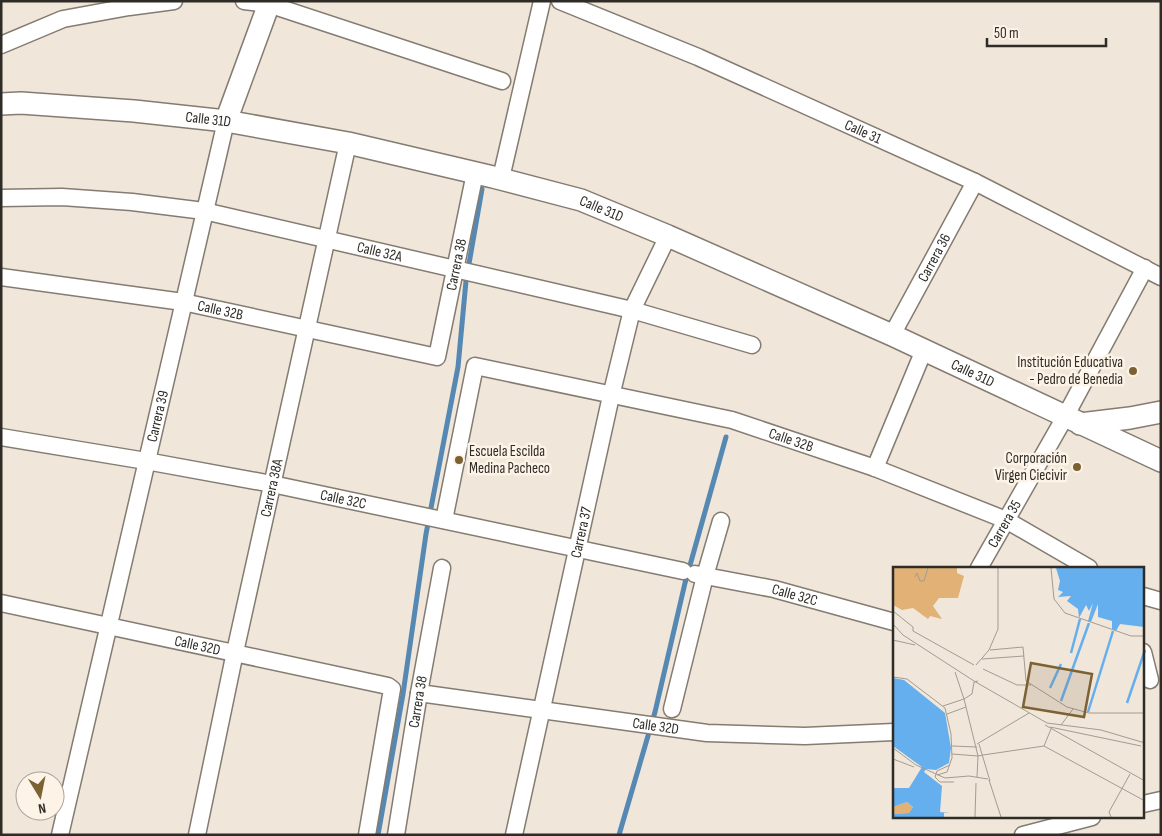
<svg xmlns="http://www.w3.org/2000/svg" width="1162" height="836" font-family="'Sofia Sans Condensed',sans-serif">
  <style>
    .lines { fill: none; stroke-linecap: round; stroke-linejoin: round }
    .stream { stroke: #5588b2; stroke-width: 5 }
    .minor-casing { stroke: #847b71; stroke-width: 19 }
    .tertiary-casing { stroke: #847b71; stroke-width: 24 }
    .minor { stroke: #fff; stroke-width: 16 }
    .tertiary { stroke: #fff; stroke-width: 21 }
    .poi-dot { fill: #7c6133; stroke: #fdf3e7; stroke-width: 2 }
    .labels { text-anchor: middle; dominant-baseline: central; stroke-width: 5; stroke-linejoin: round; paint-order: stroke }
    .street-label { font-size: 15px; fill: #2f2c27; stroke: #fdf3e7 }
    .poi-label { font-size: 15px; fill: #2f2c27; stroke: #fdf3e7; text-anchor: end }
    .inset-river { fill: none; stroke: #65afee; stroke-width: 2.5 }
    .inset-road { fill: none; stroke: #a39c92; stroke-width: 1 }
    .view { fill: #7c6133; fill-opacity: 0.15; stroke: #7c6133; stroke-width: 2.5 }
    .inset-edge { fill: none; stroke: #2f2c27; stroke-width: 2.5 }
  </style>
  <rect width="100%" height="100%" fill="#f0e6da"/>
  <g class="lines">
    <g class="stream">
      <path d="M 378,835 L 403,694 L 426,534 L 458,367 L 466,281 L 482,189"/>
      <path d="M 619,835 L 655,712 L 685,583 L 726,437"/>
    </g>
    <defs>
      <g id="minor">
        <path d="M 244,1 L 268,4 L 502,81"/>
        <path id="s1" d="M 560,1 L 698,57 L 975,182 L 1161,277"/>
        <path d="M 1,45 L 63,19 L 129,7 L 174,1"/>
        <path d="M 501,178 L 542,1"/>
        <path id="s2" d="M 1,198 L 62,197 L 132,202 L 204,211 L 632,310 L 752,345"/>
        <path id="s3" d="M 1,277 L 183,302 L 437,357 L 475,173"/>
        <path id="s4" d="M 892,335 L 975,182"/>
        <path id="s5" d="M 1,437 L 146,461 L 272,484 L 683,571"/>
        <path d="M 875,468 L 924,350"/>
        <path id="s6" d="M 444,520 L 475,366 L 732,420 L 875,468 L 1006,520 L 1089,568"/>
        <path id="s7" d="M 979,568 L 1065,417 L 1145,268"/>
        <path id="s8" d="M 695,574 L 774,589 L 894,622"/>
        <path d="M 1143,596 L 1161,601"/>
        <path id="s9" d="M 1,603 L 388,686 L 392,689 L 367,835"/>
        <path d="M 1143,652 L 1150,680"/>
        <path id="s10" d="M 419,693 L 707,733 L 805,736 L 894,732"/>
        <path d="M 672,709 L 705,576 L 721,521"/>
        <path d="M 1143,804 L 1161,800"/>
        <path id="s11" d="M 60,835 L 226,121"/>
        <path id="s12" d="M 197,835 L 235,652 L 348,143"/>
        <path id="s13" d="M 396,835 L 419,693 L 442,568"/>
        <path id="s14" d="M 514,835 L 611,396 L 632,310 L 668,236"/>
        <path d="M 1023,835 L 1092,817"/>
      </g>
      <g id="tertiary">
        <path id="s15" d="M 1,104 L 21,103 L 134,111 L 226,121 L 348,143 L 493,177 L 581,200 L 668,236 L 892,335 L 1161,461"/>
        <path d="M 226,121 L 270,1"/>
        <path d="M 1080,424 L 1130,418 L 1161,412"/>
      </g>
    </defs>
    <use href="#minor" class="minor-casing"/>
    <use href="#tertiary" class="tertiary-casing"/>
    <use href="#minor" class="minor"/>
    <use href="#tertiary" class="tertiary"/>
  </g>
  <g class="poi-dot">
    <circle cx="1133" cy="371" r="5"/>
    <circle cx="459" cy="460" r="5"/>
    <circle cx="1077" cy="467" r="5"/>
  </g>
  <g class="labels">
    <g class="street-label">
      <text stroke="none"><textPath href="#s15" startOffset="208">Calle 31D</textPath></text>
      <text stroke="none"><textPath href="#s1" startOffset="330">Calle 31</textPath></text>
      <text stroke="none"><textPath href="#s15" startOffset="612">Calle 31D</textPath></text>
      <text stroke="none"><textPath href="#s2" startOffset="384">Calle 32A</textPath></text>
      <text stroke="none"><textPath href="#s4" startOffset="88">Carrera 36</textPath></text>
      <text stroke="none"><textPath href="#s3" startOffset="538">Carrera 38</textPath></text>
      <text stroke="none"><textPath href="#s3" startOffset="222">Calle 32B</textPath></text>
      <text stroke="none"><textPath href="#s15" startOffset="1018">Calle 31D</textPath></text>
      <text stroke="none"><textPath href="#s11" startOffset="430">Carrera 39</textPath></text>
      <text stroke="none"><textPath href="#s6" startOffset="482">Calle 32B</textPath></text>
      <text stroke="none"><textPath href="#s12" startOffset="355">Carrera 38A</textPath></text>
      <text stroke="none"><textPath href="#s5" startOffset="348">Calle 32C</textPath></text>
      <text stroke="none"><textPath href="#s7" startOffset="51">Carrera 35</textPath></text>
      <text stroke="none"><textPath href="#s14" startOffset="310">Carrera 37</textPath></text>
      <text stroke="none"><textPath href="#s8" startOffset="102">Calle 32C</textPath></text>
      <text stroke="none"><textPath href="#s9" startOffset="201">Calle 32D</textPath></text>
      <text stroke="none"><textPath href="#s13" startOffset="135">Carrera 38</textPath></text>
      <text stroke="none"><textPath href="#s10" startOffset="239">Calle 32D</textPath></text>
    </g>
    <g class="poi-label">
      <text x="1123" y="362">Institución Educativa<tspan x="1123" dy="17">- Pedro de Benedia</tspan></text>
      <text x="469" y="451" text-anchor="start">Escuela Escilda<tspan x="469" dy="17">Medina Pacheco</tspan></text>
      <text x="1067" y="458">Corporación<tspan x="1067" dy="17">Virgen Ciecivir</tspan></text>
    </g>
  </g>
  <g transform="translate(893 567)">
    <rect width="251" height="251" fill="#f0e6da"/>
    <path d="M 0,1 L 64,1 L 64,6 L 71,9 L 65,31 L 46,31 L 40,39 L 49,52 L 37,49 L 35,52 L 20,41 L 9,43 L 0,38 ZM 14,235 L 20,240 L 16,246 L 0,247 L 0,240 Z" fill="#e2b176"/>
    <path d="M 163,1 L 251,1 L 251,60 L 227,57 L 223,64 L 219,62 L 219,54 L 205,50 L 205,37 L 198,55 L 195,54 L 200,36 L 196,44 L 193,38 L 186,51 L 185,42 L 174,34 L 178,29 L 165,30 L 170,25 L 165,23 L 167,14 ZM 0,111 L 11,113 L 52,146 L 58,181 L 56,196 L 43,203 L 33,202 L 31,205 L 49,219 L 47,245 L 57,246 L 51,246 L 51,250 L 0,250 L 0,247 L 16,246 L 20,240 L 14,235 L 0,240 L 0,221 L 16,221 L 29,200 L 0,179 Z" fill="#65afee"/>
    <path class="inset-river" d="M 178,86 L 187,52M 157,121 L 168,97M 168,134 L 196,56M 234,136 L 252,83M 195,145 L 220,64"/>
    <path class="inset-road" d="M 158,1 L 161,32 L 172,46 L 238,69 L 252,69M 22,10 L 24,6 L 27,14 L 31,14 L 35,1M 0,44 L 20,60 L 20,64 L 81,98M 0,57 L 10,68 L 81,114 L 154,156 L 208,163 L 252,176M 0,73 L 22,78M 97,83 L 130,80 L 133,114 L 174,140 L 196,146 L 252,146M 89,92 L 131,89M 83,98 L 96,83 L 105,62 L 105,1M 90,102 L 124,118 L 138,118M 0,110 L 14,112 L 52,141 L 58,167 L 59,191 L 54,205 L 44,208M 85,114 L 81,115 L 79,127 L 71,132 L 85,189 L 90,188M 50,139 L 71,132 L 62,105M 54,147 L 73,140M 152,158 L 252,214M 168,158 L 180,142M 157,160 L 248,179M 84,177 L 136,146M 86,177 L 97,214M 59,179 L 84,180M 151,179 L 252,234M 151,179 L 158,162M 0,181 L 23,198 L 52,211 L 76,209 L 95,212M 59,187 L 85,189 L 84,210M 90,188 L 151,179M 0,192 L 21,200M 57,198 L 44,204 L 42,210 L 47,215 L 61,215M 96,213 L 108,250M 82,250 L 83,216M 218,250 L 216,245 L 237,207"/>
    <path class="view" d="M 138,96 L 199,107 L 191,150 L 130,140 Z"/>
    <rect width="251" height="251" class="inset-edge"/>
  </g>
  <rect width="1162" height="836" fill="none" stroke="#2f2c27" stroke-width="5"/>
  <g transform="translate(40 796) rotate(170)"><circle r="24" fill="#fdf3e7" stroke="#aba39a"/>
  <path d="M0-4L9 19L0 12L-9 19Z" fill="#7c6133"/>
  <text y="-8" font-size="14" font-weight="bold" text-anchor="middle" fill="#2f2c27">N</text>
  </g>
  <path d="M987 38v8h119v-8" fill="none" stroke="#2f2c27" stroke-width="2.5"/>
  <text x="994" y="38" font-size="15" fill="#2f2c27" stroke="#fdf3e7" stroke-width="4" paint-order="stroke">50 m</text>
</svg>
